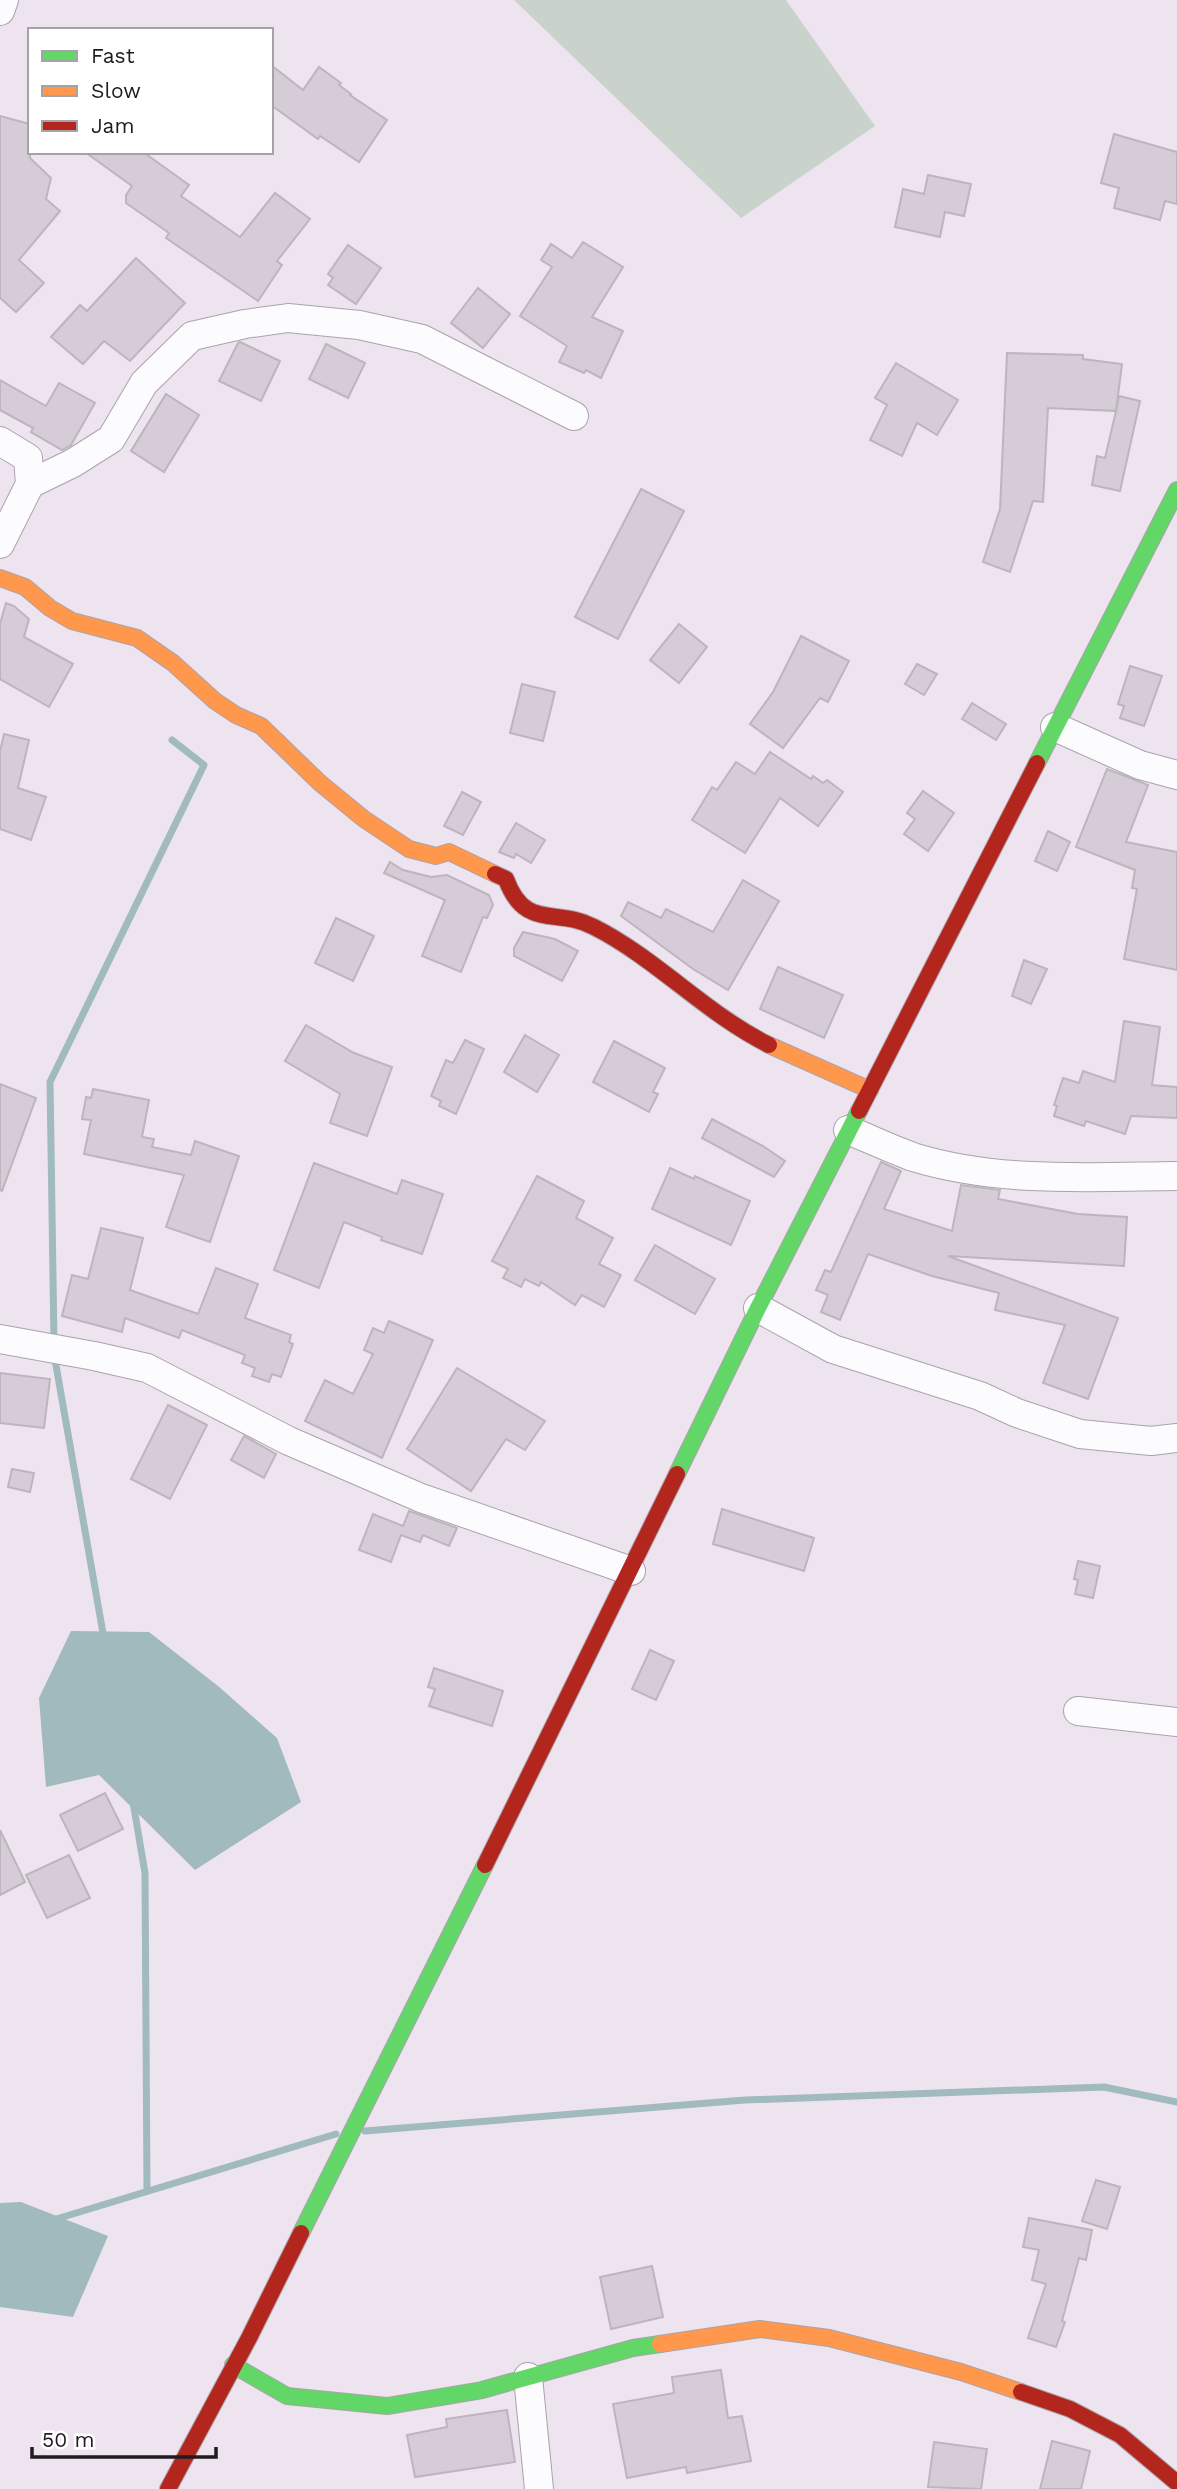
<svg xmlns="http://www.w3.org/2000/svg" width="1177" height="2489" font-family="'Work Sans',sans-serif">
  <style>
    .green { fill: #cad2cc }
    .water { fill: #a0babe }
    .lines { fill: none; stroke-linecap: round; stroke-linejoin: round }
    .stream { stroke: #a0babe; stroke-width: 7 }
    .building { fill: #d6ccd7; stroke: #bcb5bd; stroke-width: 2 }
    .street-casing { stroke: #aaa3ab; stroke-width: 30 }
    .fast-casing { stroke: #aaa3ab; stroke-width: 18 }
    .slow-casing { stroke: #aaa3ab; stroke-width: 18 }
    .jam-casing { stroke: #aaa3ab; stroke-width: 18 }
    .street { stroke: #fcfbfd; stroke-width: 28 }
    .fast { stroke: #63d668; stroke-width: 16 }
    .slow { stroke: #ff974d; stroke-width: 16 }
    .jam { stroke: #b3261e; stroke-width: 16 }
  </style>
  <rect width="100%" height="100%" fill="#eee4f0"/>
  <path class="green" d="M 514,0 L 786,0 L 875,126 L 741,218 Z"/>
  <g class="water">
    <path d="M 71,1631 L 149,1632 L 218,1686 L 277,1738 L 301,1802 L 195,1870 L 99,1775 L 46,1787 L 39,1698 Z"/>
    <path d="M 21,2202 L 108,2236 L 73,2317 L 0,2307 L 0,2203 Z"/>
  </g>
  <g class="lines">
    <g class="stream">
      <path d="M 54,1342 L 50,1082 L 204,765 L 172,740"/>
      <path d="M 54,1354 L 104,1639"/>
      <path d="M 133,1802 L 145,1873 L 147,2191"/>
      <path d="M 365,2131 L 745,2100 L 1104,2087 L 1177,2102"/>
      <path d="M 53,2220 L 336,2134"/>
    </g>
  </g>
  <g class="building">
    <path d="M 271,65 L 303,90 L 319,67 L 341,83 L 339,85 L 351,94 L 350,95 L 387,120 L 359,162 L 320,136 L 318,139 L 271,105 Z"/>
    <path d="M 0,116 L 30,124 L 30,158 L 51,178 L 46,199 L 60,211 L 19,260 L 44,283 L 16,312 L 0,298 Z"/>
    <path d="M 1114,134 L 1177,152 L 1177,204 L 1165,201 L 1160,220 L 1114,208 L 1119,188 L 1101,183 Z"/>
    <path d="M 85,152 L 143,152 L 189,185 L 181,196 L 240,237 L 275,193 L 310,219 L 277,261 L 282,265 L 258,301 L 166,238 L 169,233 L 126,203 L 126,195 L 132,186 Z"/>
    <path d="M 928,175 L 971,184 L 964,216 L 945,212 L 940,237 L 895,227 L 903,189 L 924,194 Z"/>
    <path d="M 583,242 L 623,267 L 592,317 L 623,331 L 601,378 L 586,370 L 584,373 L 559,362 L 567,346 L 520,316 L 552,267 L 541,260 L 551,244 L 572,258 Z"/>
    <path d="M 348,245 L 381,268 L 356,304 L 328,285 L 333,278 L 328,274 Z"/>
    <path d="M 136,258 L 185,303 L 130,361 L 104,341 L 83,364 L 51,337 L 80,305 L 87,311 Z"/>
    <path d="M 478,288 L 510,314 L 483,348 L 451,323 Z"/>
    <path d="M 240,342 L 280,361 L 261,401 L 219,381 L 238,343 Z"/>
    <path d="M 326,344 L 365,363 L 348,398 L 309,379 Z"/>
    <path d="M 1007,353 L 1083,355 L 1083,359 L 1122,364 L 1116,411 L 1119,396 L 1140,401 L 1120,491 L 1092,485 L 1097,456 L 1105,458 L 1116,411 L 1048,408 L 1043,502 L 1033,501 L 1010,572 L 983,562 L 1000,509 Z"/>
    <path d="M 896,363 L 958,400 L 937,435 L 917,423 L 902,456 L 870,440 L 887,405 L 875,398 Z"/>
    <path d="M 0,380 L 46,406 L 59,383 L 95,403 L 71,445 L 62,450 L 31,432 L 33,428 L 0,410 Z"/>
    <path d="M 166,394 L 199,415 L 164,472 L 131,451 Z"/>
    <path d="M 641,489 L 684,511 L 618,639 L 575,617 Z"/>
    <path d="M 6,603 L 14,606 L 29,619 L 24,637 L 73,664 L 49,707 L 0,679 L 0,624 Z"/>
    <path d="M 679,624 L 707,647 L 679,683 L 650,660 Z"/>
    <path d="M 801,636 L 849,661 L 828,702 L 820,698 L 783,748 L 750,724 L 773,692 Z"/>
    <path d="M 917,664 L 937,674 L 924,695 L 905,684 Z"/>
    <path d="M 1130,666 L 1162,676 L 1144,726 L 1120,718 L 1124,706 L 1118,704 Z"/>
    <path d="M 522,684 L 555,692 L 543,741 L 510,733 Z"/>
    <path d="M 972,703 L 1006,724 L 996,740 L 962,719 Z"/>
    <path d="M 4,734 L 29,740 L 18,788 L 46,797 L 31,840 L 0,829 L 0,751 Z"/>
    <path d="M 770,752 L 811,779 L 813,776 L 823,783 L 827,780 L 843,792 L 818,826 L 780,798 L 745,853 L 692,820 L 712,787 L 717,790 L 736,762 L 755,774 Z"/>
    <path d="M 1107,769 L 1148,785 L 1126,842 L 1177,852 L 1177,970 L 1124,959 L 1137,889 L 1132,888 L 1135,870 L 1076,847 Z"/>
    <path d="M 923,791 L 954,813 L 928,851 L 904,834 L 915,819 L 907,813 Z"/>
    <path d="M 462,792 L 481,802 L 463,835 L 444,826 Z"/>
    <path d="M 516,823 L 545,840 L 531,863 L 516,854 L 514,858 L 499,852 Z"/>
    <path d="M 1048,831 L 1070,842 L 1057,871 L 1035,861 Z"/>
    <path d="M 390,862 L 403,870 L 431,877 L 447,875 L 489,895 L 493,905 L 487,918 L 483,917 L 461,972 L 422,956 L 445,900 L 384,873 Z"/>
    <path d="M 743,880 L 779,901 L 728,990 L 693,969 L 621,916 L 628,902 L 661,918 L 666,909 L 713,932 Z"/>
    <path d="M 336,918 L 374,936 L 353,981 L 315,963 Z"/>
    <path d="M 523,932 L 555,939 L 578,951 L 562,981 L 514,956 L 514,948 Z"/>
    <path d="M 1024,960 L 1047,969 L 1031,1004 L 1012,996 Z"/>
    <path d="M 778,967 L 843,995 L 824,1038 L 760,1009 Z"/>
    <path d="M 1124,1021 L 1160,1027 L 1152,1085 L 1177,1087 L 1177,1118 L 1131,1116 L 1125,1134 L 1086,1121 L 1084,1126 L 1054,1116 L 1057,1106 L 1054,1105 L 1063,1078 L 1079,1083 L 1083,1071 L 1115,1082 Z"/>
    <path d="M 306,1025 L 354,1053 L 392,1067 L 367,1136 L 330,1123 L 340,1094 L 285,1061 Z"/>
    <path d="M 525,1035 L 559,1055 L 537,1092 L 504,1072 Z"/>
    <path d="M 465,1040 L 484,1049 L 456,1114 L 439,1106 L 441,1101 L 431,1096 L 446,1060 L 453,1063 Z"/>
    <path d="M 614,1041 L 665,1068 L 653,1092 L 658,1094 L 649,1112 L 593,1082 Z"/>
    <path d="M 0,1084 L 36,1098 L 2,1191 L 0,1190 Z"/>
    <path d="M 93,1089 L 149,1100 L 142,1137 L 154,1139 L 152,1147 L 191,1155 L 195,1141 L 239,1156 L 210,1242 L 166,1227 L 184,1175 L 84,1154 L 91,1120 L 82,1119 L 86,1097 L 91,1098 Z"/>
    <path d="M 712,1119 L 763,1146 L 785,1161 L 774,1177 L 702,1138 Z"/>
    <path d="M 881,1162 L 901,1171 L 884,1209 L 952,1231 L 961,1185 L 1000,1190 L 998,1199 L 1078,1214 L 1127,1217 L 1124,1266 L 948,1256 L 1118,1318 L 1088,1399 L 1043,1383 L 1065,1325 L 995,1310 L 999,1293 L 932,1276 L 868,1254 L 840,1320 L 821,1312 L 828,1295 L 816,1290 L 825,1270 L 831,1272 Z"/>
    <path d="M 314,1163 L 397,1194 L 402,1180 L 443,1194 L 422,1254 L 381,1240 L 382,1237 L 344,1222 L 319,1288 L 274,1270 Z"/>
    <path d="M 670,1168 L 694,1179 L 695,1176 L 750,1201 L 731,1245 L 652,1209 Z"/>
    <path d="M 537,1176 L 584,1201 L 576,1218 L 613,1238 L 599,1264 L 621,1275 L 604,1307 L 582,1295 L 575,1305 L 541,1282 L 539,1286 L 525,1279 L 521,1287 L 503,1278 L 508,1269 L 492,1261 Z"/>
    <path d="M 101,1228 L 143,1238 L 130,1290 L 198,1314 L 216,1268 L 258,1284 L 245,1318 L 291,1335 L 289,1342 L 293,1344 L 281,1377 L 272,1374 L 269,1382 L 252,1376 L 255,1368 L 242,1363 L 245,1355 L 182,1330 L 179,1338 L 125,1318 L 122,1332 L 62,1316 L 72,1275 L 88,1279 Z"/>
    <path d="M 655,1245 L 715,1279 L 695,1314 L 635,1280 Z"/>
    <path d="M 389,1321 L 433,1340 L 382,1458 L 305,1421 L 325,1380 L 353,1394 L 373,1354 L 364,1350 L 373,1328 L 384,1333 Z"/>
    <path d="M 457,1368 L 545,1421 L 525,1450 L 506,1439 L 471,1491 L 407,1449 Z"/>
    <path d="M 0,1373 L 50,1379 L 44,1428 L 0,1423 Z"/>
    <path d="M 168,1405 L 207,1425 L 170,1499 L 131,1479 Z"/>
    <path d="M 244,1436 L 276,1454 L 264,1478 L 231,1460 Z"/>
    <path d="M 12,1469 L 34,1473 L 30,1492 L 8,1487 Z"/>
    <path d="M 722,1509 L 814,1538 L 804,1571 L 713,1544 Z"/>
    <path d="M 409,1511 L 457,1528 L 449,1546 L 423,1535 L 420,1542 L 401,1535 L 391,1562 L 359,1550 L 373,1514 L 403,1526 Z"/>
    <path d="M 1078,1561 L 1100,1566 L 1093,1598 L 1075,1594 L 1078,1580 L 1074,1579 Z"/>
    <path d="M 650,1650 L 674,1661 L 656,1700 L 632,1689 Z"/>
    <path d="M 434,1668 L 503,1691 L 492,1726 L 429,1706 L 435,1689 L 428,1687 Z"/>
    <path d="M 105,1793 L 123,1829 L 78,1851 L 60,1815 Z"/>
    <path d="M 0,1830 L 25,1882 L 0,1895 Z"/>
    <path d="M 69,1855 L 90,1898 L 47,1918 L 26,1875 Z"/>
    <path d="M 1096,2180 L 1120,2187 L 1107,2229 L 1082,2221 Z"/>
    <path d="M 1029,2218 L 1092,2230 L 1086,2260 L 1079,2258 L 1062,2321 L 1065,2322 L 1056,2347 L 1028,2338 L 1046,2284 L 1032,2280 L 1039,2250 L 1023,2247 Z"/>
    <path d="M 652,2266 L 663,2317 L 611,2329 L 600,2277 Z"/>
    <path d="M 721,2370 L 728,2418 L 742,2416 L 751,2461 L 687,2473 L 686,2467 L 627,2478 L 613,2404 L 674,2393 L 672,2377 Z"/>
    <path d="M 507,2410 L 515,2462 L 415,2477 L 407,2435 L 447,2427 L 446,2419 Z"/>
    <path d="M 1052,2441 L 1090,2451 L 1081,2489 L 1040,2489 Z"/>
    <path d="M 934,2442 L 987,2449 L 981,2489 L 928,2487 Z"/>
  </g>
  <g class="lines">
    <defs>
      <g id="street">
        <path d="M 0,11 L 4,0"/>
        <path d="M 0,441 L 28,458 L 30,484 L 0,544"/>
        <path d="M 30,484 L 73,463 L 111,439 L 144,383 L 192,336 L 245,324 L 288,318 L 359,325 L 422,339 L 574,416"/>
        <path d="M 1055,727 L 1140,765 L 1177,775"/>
        <path d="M 848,1130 C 870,1139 891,1149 913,1157 C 997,1183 1090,1177 1177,1176"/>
        <path d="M 758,1308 L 833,1349 L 980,1396 L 1017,1413 L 1080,1434 L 1151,1441 L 1177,1438"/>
        <path d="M 0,1339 L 94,1356 L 147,1368 L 289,1441 L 421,1498 L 631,1571"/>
        <path d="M 1078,1711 L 1177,1722"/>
        <path d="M 528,2377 L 539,2489"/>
      </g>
      <g id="fast">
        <path d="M 1037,763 L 1177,490"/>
        <path d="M 677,1474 L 758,1308 L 859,1111"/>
        <path d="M 301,2233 L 485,1865"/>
        <path d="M 233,2365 L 287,2396 L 387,2406 L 482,2390 L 633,2348 L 660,2344"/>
      </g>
      <g id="slow">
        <path d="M 0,578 L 25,587 L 50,608 L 72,621 L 137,638 L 173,663 L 215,701 L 236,715 L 261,726 L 320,783 L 364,819 L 409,849 L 436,856 L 449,852 L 495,874"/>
        <path d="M 769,1045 L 870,1090"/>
        <path d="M 660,2344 L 760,2329 L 829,2338 L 961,2372 L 1021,2392"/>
      </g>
      <g id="jam">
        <path d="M 495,874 L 506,879 C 525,931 556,907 594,927 C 657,959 705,1013 769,1045"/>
        <path d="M 859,1111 L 1037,763"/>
        <path d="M 485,1865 L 677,1474"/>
        <path d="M 1021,2392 L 1070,2409 L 1120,2435 L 1177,2483"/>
        <path d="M 168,2489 L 249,2338 L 301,2233"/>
      </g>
    </defs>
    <use href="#street" class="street-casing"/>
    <use href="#fast" class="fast-casing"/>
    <use href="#slow" class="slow-casing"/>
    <use href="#jam" class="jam-casing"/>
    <use href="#street" class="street"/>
    <use href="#fast" class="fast"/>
    <use href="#slow" class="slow"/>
    <use href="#jam" class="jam"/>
  </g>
  <rect x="28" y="28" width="245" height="126" fill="#ffffff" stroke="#a6a3a6" stroke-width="2"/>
  <rect x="42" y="51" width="35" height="10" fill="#63d668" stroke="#a6a3a6" stroke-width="2"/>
  <text x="91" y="63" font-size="21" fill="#201a21">Fast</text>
  <rect x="42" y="86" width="35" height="10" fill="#ff974d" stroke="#a6a3a6" stroke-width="2"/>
  <text x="91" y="98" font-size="21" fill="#201a21">Slow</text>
  <rect x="42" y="121" width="35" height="10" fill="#b3261e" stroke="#a6a3a6" stroke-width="2"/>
  <text x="91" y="133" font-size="21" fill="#201a21">Jam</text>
  <path d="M32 2447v10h184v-10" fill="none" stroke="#201a21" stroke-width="3.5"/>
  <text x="42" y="2447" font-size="21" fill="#201a21" stroke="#ffffff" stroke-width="5" paint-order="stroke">50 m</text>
</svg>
